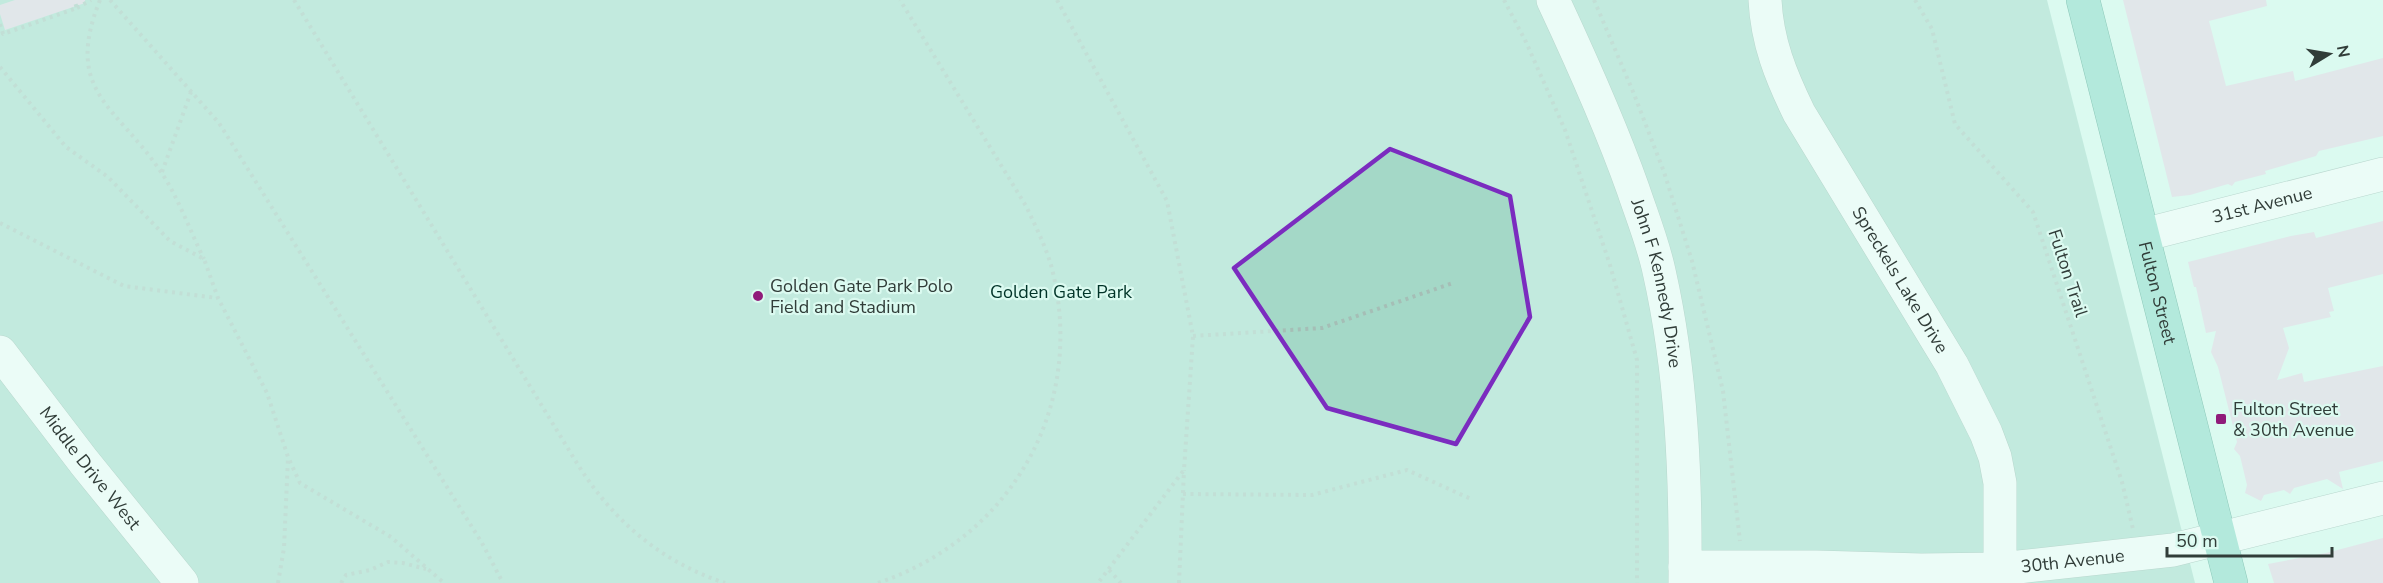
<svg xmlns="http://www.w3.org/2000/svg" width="2383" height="583" font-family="'Nunito Sans',sans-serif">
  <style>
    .green { fill: #a4d8c7 }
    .building { fill: #e9d1e2 }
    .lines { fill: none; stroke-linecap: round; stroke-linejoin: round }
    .minor-casing { stroke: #91aea5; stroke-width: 34 }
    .major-casing { stroke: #328e79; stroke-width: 34 }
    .path { stroke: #a5beb6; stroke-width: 4; stroke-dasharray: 3 4.5; stroke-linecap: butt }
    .minor { stroke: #fff; stroke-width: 33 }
    .major { stroke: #84d6c3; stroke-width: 33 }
    .marked { fill: none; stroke: #7b2cbf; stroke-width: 4.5; stroke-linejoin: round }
    .poi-dot { fill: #901b7a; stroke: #dbfaf0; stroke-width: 2 }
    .labels { text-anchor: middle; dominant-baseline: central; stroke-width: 4.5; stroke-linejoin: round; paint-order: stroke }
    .street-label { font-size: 18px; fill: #313d39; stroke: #dbfaf0 }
    .poi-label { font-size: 18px; fill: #313d39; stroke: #dbfaf0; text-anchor: start }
    .park-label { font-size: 18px; fill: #003428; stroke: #dbfaf0 }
  </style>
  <rect width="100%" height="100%" fill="#dbfaf0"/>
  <path class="green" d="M 0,0 L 2047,0 L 2195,583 L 0,583 Z"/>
  <g class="building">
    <path d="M 15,0 L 85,0 L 85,3 L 5,30 L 0,14 L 0,5 Z"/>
    <path d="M 2123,0 L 2266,0 L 2267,6 L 2209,21 L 2226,86 L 2293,71 L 2295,81 L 2383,58 L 2383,136 L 2319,151 L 2316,156 L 2265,171 L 2266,174 L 2235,182 L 2232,186 L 2228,184 L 2190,195 L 2172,197 Z"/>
    <path d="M 2383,221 L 2383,274 L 2328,288 L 2334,311 L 2329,312 L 2331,317 L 2283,328 L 2289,348 L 2277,380 L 2302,373 L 2304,382 L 2383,366 L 2383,461 L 2339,472 L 2343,489 L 2327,479 L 2294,488 L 2290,494 L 2284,490 L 2264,495 L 2261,501 L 2245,493 L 2247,485 L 2240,456 L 2234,449 L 2237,442 L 2218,367 L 2211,352 L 2216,331 L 2206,333 L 2196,287 L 2194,287 L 2188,262 L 2291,236 L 2314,232 L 2316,238 Z"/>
    <path d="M 2383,538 L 2383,583 L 2274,583 L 2268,564 L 2326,553 Z"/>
  </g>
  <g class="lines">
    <defs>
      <g id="minor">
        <path id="s1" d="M 1553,0 C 1582,62 1610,124 1633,189 C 1642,216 1653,243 1659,271 C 1682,373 1686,478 1685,583"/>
        <path id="s2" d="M 1765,0 C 1767,42 1781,76 1799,113 L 1952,365 L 1986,433 L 1995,457 L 2000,483 L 2000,569"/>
        <path id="s3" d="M 2143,235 L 2383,174"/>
        <path id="s4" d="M 0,352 L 84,462 L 182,583"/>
        <path id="s5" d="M 1685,567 L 1816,567 L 1921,570 L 2000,569 L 2173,550 L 2383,498"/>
      </g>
      <g id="major">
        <path id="s6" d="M 2083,0 L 2231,583"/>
      </g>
    </defs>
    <use href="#minor" class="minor-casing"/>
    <use href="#major" class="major-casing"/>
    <g class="path">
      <path d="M 100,0 C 63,92 116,105 161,172 C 177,195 191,233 204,259"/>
      <path d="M 110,0 L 219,123 L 482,543 L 503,583"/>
      <path d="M 294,0 L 575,460 C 611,519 659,561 725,583"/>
      <path d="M 1057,0 L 1167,201 L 1193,336 L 1184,470 L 1098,583"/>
      <path d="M 1504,0 L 1526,42 L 1565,130 L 1610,265 L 1637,360 L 1637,583"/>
      <path d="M 1594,0 L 1634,94 L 1664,172 L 1692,261 L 1723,391 L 1740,541"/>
      <path d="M 1915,0 L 1932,29 L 1955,124 L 2033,212 L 2122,482 L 2133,529"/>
      <path d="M 77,8 L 91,0"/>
      <path d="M 0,24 L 3,34 L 77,8 L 74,0"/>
      <path d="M 0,67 L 66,147 L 108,177 L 170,241 L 204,259 L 218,298 L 267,393 L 288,457 L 300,483 L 391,537 L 444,583"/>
      <path d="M 162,172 L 191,92"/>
      <path d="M 0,223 L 124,286 L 217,298"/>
      <path d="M 1193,336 L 1322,328 L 1453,283"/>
      <path d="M 1183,494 L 1312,495 L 1407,470 L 1471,499"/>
      <path d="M 1109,570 L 1121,583"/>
      <path d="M 278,583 L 284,548 L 288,458"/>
      <path d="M 341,583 L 346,575 L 370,570 L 388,562 L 403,563 L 426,569"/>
      <path d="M 878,583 C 1013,537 1088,404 1051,265 C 1045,245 1035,225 1026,206 L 900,0"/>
      <path d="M 1179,583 L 1184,470"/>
    </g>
    <use href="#minor" class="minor"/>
    <use href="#major" class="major"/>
  </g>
  <path d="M0 0H2383V583H0ZM 1390,149 L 1510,196 L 1530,317 L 1456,444 L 1327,408 L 1234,268 Z" fill="#dbfaf0" fill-opacity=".55" fill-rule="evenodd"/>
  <path class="marked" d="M 1390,149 L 1510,196 L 1530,317 L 1456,444 L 1327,408 L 1234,268 Z"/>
  <g class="poi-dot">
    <circle cx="758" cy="296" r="6"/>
    <rect x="2215" y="413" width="12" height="12" rx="3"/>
  </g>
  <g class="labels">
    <g class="street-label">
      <text stroke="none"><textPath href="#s3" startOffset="123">31st Avenue</textPath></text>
      <text transform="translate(2068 273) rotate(72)">Fulton Trail</text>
      <text stroke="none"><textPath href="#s2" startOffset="314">Spreckels Lake Drive</textPath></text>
      <text stroke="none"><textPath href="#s1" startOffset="303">John F Kennedy Drive</textPath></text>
      <text stroke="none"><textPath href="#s6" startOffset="302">Fulton Street</textPath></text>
      <text stroke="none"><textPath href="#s4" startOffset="147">Middle Drive West</textPath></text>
      <text stroke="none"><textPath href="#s5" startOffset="388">30th Avenue</textPath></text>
    </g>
    <g class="poi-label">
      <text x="770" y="286">Golden Gate Park Polo<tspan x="770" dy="21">Field and Stadium</tspan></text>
      <text x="2233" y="409">Fulton Street<tspan x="2233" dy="21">&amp; 30th Avenue</tspan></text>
    </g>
    <g class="park-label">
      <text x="1061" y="292">Golden Gate Park</text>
    </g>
  </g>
  <g transform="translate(2329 54) rotate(79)" stroke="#dbfaf0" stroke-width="4.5" paint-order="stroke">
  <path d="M0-4.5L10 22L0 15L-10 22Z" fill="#313d39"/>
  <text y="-9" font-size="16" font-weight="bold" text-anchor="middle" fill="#313d39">N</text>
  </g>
  <path d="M2167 547v9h165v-9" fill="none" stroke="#313d39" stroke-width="3"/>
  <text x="2176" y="547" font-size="18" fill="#313d39" stroke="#dbfaf0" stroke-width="4.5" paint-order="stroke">50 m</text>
</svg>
